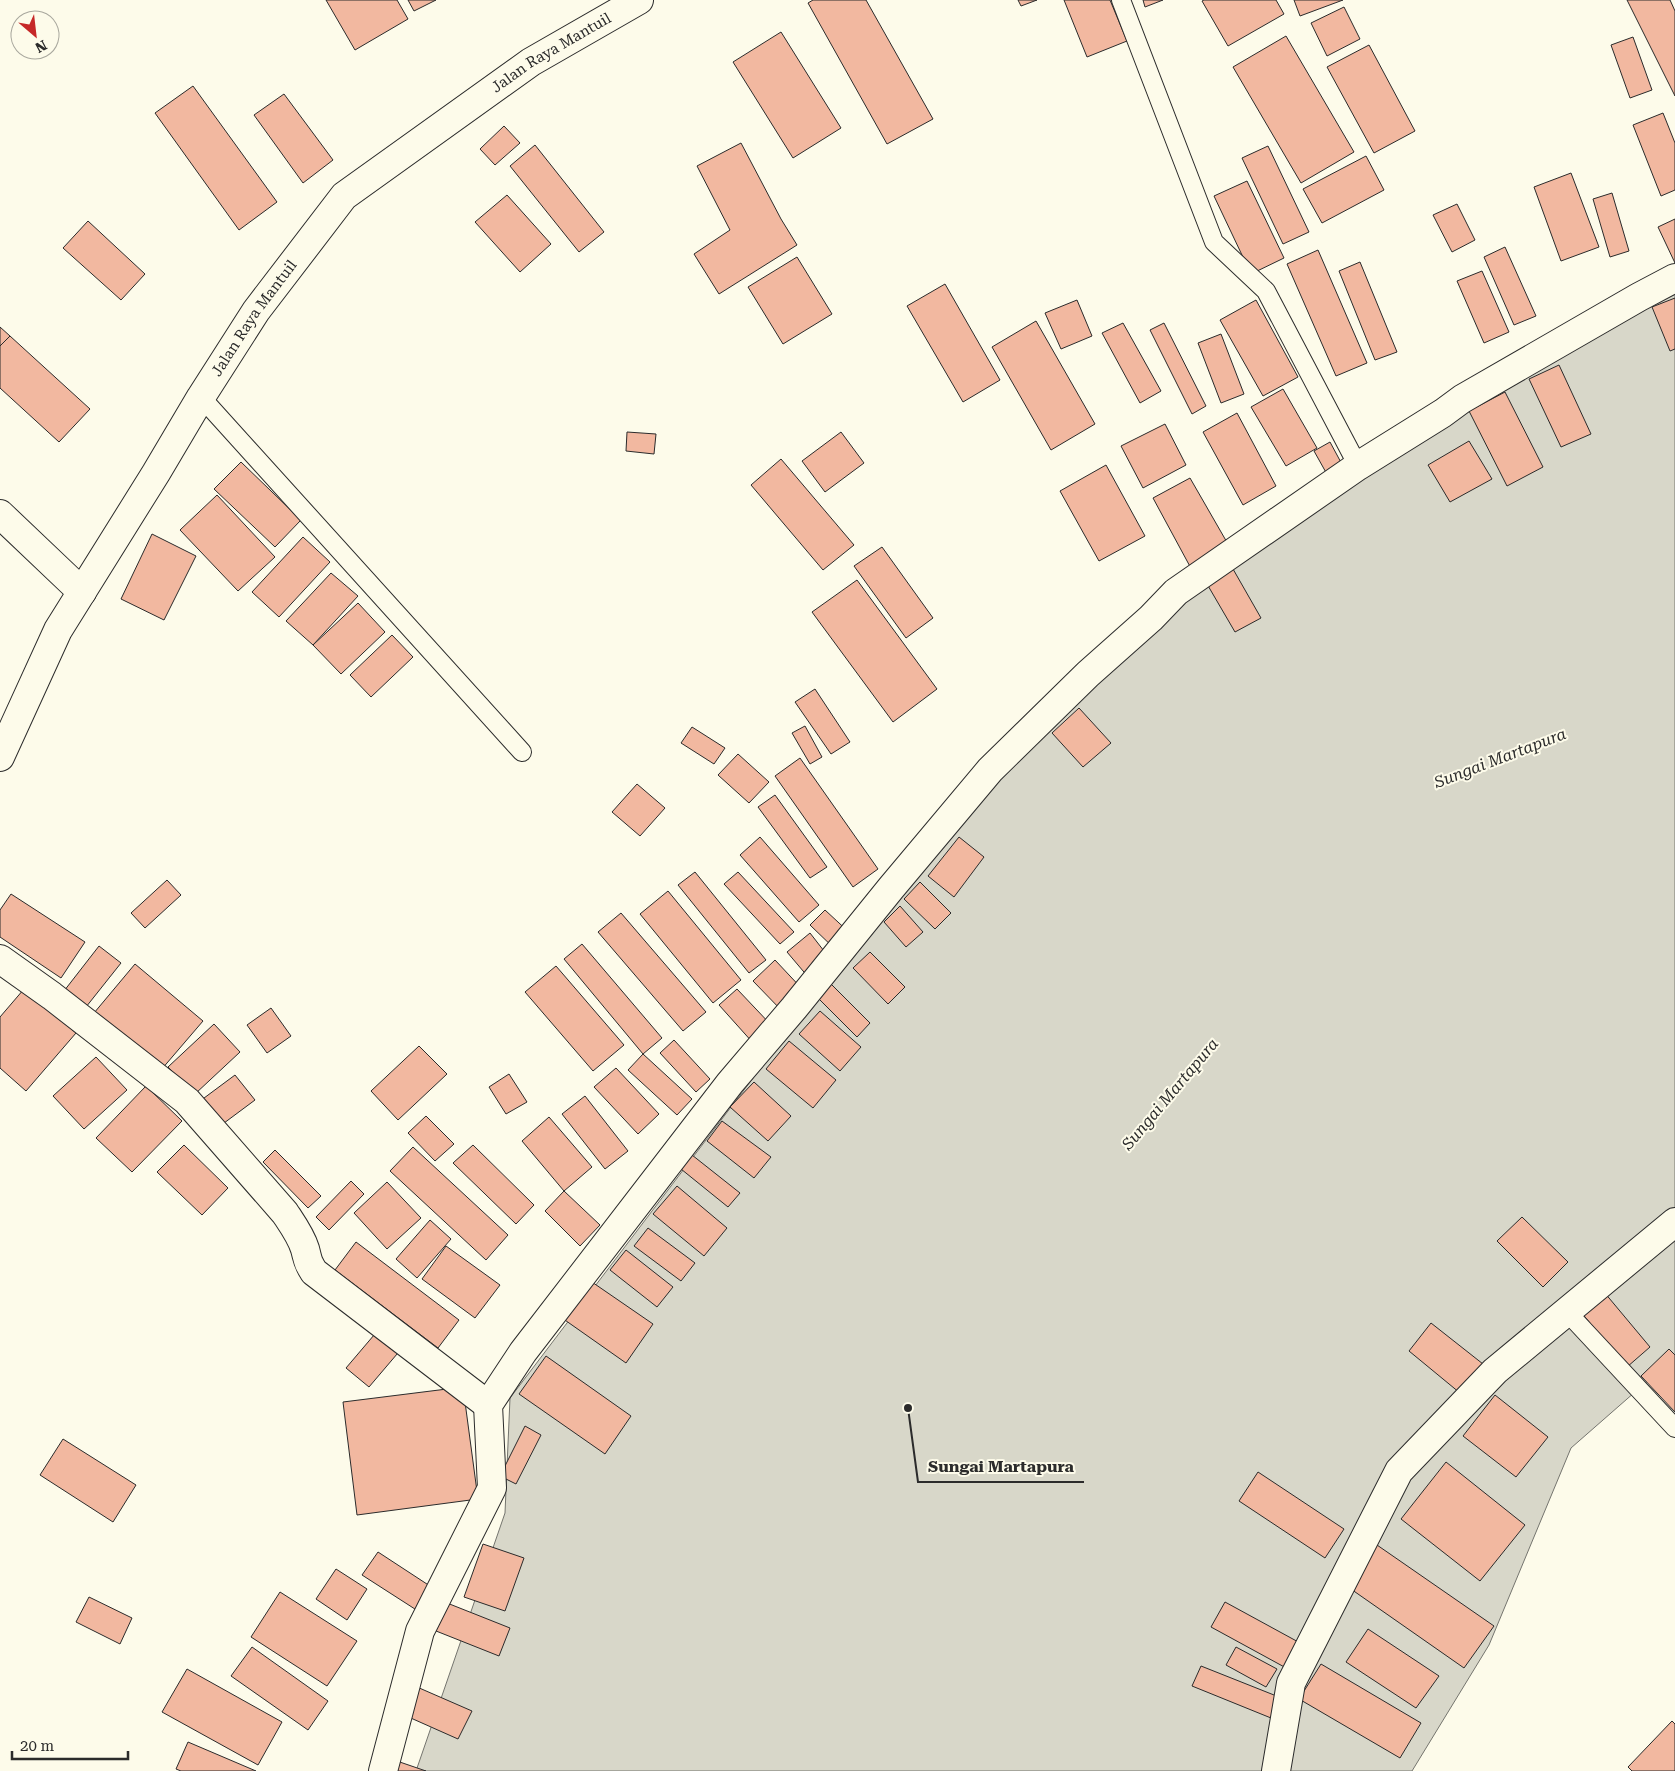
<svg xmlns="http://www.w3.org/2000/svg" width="1675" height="1771" font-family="'Roboto Serif',serif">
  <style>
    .water { fill: #d8d7c9; stroke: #74746e }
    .building { fill: #f2b8a0; stroke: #2b2b2b }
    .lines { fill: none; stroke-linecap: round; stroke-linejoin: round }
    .service-casing { stroke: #2b2b2b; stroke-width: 20 }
    .minor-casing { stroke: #2b2b2b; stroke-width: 30 }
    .tertiary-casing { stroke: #2b2b2b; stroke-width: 30 }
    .service { stroke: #fdfbea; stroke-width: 18 }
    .minor { stroke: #fdfbea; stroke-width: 28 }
    .tertiary { stroke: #fdfbea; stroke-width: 28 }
    .labels { text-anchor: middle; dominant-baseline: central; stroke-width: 4; stroke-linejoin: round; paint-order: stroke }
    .street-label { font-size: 15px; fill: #2b2b2b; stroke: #fdfbea }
    .water-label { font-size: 16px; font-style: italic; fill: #2b2b2b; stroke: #fdfbea }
    .leader { fill: none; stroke: #2b2b2b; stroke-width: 2 }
    .callout-dot { fill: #2b2b2b; stroke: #fdfbea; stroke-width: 2 }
    .callout-label { font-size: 16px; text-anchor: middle; font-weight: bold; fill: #2b2b2b; stroke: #fdfbea; stroke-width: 4; stroke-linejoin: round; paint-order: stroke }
  </style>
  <rect width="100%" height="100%" fill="#fdfbea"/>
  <path class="water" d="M 1675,289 L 1675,1357 L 1571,1448 L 1489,1645 L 1412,1771 L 416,1771 L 505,1513 L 510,1398 L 867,928 L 1086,680 L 1161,620 L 1379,460 Z"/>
  <g class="building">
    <path d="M 326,0 L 397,0 L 408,19 L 355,50 Z"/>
    <path d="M 408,0 L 436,0 L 414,11 Z"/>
    <path d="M 813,0 L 866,0 L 933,119 L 887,144 L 808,3 Z"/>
    <path d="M 1018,0 L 1037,0 L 1021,6 Z"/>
    <path d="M 1064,0 L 1110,0 L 1127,41 L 1087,57 Z"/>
    <path d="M 1143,0 L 1163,0 L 1145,7 Z"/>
    <path d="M 1204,0 L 1276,0 L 1284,14 L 1228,46 L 1202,1 Z"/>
    <path d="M 1294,0 L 1343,0 L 1300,16 Z"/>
    <path d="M 1627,0 L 1670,0 L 1675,11 L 1675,96 Z"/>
    <path d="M 1344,7 L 1360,39 L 1327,56 L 1311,23 Z"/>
    <path d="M 781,32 L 841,128 L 793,158 L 733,62 Z"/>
    <path d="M 1286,36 L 1354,152 L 1301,183 L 1233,67 Z"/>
    <path d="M 1633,37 L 1652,90 L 1630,98 L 1611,45 Z"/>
    <path d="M 1369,45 L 1415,131 L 1374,153 L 1327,67 Z"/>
    <path d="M 193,86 L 277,202 L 239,230 L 155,113 Z"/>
    <path d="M 284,94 L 333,160 L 303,183 L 254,115 Z"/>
    <path d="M 1663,113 L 1675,143 L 1675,190 L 1661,196 L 1633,125 Z"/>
    <path d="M 504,126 L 520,143 L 495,165 L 480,149 Z"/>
    <path d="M 741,143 L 781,219 L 797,245 L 719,294 L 694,254 L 730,230 L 697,166 Z"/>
    <path d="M 535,145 L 604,232 L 579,252 L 510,166 Z"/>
    <path d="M 1268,146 L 1309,232 L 1283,244 L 1242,158 Z"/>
    <path d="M 1366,156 L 1384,190 L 1322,223 L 1303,189 Z"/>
    <path d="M 1571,173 L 1599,247 L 1561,261 L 1534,187 Z"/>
    <path d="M 1247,181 L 1284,258 L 1251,274 L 1214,196 Z"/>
    <path d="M 1612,193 L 1629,251 L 1610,257 L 1593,199 Z"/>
    <path d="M 507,195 L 551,244 L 520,272 L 475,222 Z"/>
    <path d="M 1457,204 L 1475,240 L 1452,252 L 1433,215 Z"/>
    <path d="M 1675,219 L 1675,263 L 1658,227 Z"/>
    <path d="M 88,221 L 145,274 L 121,300 L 63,248 Z"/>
    <path d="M 1505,247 L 1536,316 L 1514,325 L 1484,257 Z"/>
    <path d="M 1318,250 L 1367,363 L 1336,376 L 1287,264 Z"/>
    <path d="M 797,257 L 832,314 L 783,344 L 748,287 Z"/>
    <path d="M 1360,262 L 1397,352 L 1375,360 L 1339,271 Z"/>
    <path d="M 1482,271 L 1509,332 L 1484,343 L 1457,281 Z"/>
    <path d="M 945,284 L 1000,380 L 963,402 L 907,306 Z"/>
    <path d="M 1675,298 L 1675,349 L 1670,351 L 1652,307 Z"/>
    <path d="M 1077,300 L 1092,336 L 1061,349 L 1045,313 Z"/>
    <path d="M 1256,300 L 1298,377 L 1263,396 L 1220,320 Z"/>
    <path d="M 1036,321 L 1095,424 L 1051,450 L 992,347 Z"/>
    <path d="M 1123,323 L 1161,391 L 1140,403 L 1102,333 Z"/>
    <path d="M 1164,323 L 1206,406 L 1192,414 L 1150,330 Z"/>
    <path d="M 0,327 L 10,336 L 0,346 Z"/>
    <path d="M 1221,334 L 1244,394 L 1221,403 L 1198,343 Z"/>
    <path d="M 10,336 L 90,409 L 59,442 L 0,388 L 0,346 Z"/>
    <path d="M 1559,365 L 1591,434 L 1561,447 L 1529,379 Z"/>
    <path d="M 1283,389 L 1317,448 L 1286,466 L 1251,407 Z"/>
    <path d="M 1505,392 L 1543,467 L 1507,486 L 1469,411 Z"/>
    <path d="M 1237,413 L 1276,486 L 1243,505 L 1203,432 Z"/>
    <path d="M 1165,424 L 1186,465 L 1143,488 L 1121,446 Z"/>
    <path d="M 627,432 L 656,434 L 654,454 L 626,451 Z"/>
    <path d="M 841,432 L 864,463 L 825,492 L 802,461 Z"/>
    <path d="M 1469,441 L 1492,479 L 1450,502 L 1428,465 Z"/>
    <path d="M 1330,442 L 1344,468 L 1328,476 L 1314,451 Z"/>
    <path d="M 781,459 L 854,545 L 823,570 L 751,485 Z"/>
    <path d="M 241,462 L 301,520 L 275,547 L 214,489 Z"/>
    <path d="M 1106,465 L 1145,536 L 1099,561 L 1060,491 Z"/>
    <path d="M 1190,478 L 1232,551 L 1193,572 L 1153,498 Z"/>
    <path d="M 217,495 L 275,557 L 238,591 L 180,530 Z"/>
    <path d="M 152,534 L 196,556 L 164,620 L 121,599 Z"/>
    <path d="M 303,537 L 330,562 L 279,617 L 252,592 Z"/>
    <path d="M 882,547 L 933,618 L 906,638 L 854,566 Z"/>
    <path d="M 1233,569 L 1261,618 L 1235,632 L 1207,584 Z"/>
    <path d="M 331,573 L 358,596 L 313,645 L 286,621 Z"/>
    <path d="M 857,580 L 937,689 L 893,722 L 812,612 Z"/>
    <path d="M 358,603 L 385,632 L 341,674 L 313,645 Z"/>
    <path d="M 392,635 L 413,657 L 371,697 L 350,675 Z"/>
    <path d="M 815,689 L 850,742 L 831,754 L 795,702 Z"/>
    <path d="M 1079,708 L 1111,743 L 1083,767 L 1052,733 Z"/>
    <path d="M 805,726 L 822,757 L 810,764 L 792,733 Z"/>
    <path d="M 692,727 L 725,748 L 714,764 L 681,743 Z"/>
    <path d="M 738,754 L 769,782 L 749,803 L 718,775 Z"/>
    <path d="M 800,758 L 878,869 L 853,887 L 775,776 Z"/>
    <path d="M 637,784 L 665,808 L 640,836 L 612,812 Z"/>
    <path d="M 775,795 L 827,867 L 810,878 L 758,807 Z"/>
    <path d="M 760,837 L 819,905 L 799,922 L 740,855 Z"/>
    <path d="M 959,837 L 984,857 L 954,897 L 928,876 Z"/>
    <path d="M 695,872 L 766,960 L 749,973 L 678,885 Z"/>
    <path d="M 738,872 L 794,932 L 780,944 L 724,884 Z"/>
    <path d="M 167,880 L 181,895 L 145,928 L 131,913 Z"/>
    <path d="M 920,882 L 951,913 L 935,929 L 904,899 Z"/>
    <path d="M 668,891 L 741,980 L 713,1003 L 640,914 Z"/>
    <path d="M 11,894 L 85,942 L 61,978 L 0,937 L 0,910 Z"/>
    <path d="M 900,906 L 923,932 L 906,947 L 884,922 Z"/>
    <path d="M 825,910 L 852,935 L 837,951 L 810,925 Z"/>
    <path d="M 621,913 L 706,1012 L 683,1031 L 598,932 Z"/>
    <path d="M 810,933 L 831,960 L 809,978 L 787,952 Z"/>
    <path d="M 582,944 L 662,1038 L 643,1054 L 564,959 Z"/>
    <path d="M 99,946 L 121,963 L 86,1007 L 64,991 Z"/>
    <path d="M 870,952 L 905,987 L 888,1004 L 853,968 Z"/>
    <path d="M 775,960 L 805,992 L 784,1013 L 753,981 Z"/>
    <path d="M 135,964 L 203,1021 L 161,1070 L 94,1013 Z"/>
    <path d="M 556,966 L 624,1045 L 593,1071 L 525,992 Z"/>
    <path d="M 830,983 L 870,1023 L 857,1037 L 817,997 Z"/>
    <path d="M 24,989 L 76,1033 L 26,1091 L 0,1068 L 0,1017 Z"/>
    <path d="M 737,989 L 773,1027 L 754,1044 L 719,1005 Z"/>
    <path d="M 271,1008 L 291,1036 L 267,1053 L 247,1025 Z"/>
    <path d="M 820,1011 L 861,1047 L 840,1071 L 799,1034 Z"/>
    <path d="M 214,1024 L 240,1052 L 195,1094 L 168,1067 Z"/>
    <path d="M 674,1040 L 710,1079 L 696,1092 L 660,1053 Z"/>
    <path d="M 789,1041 L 836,1080 L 813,1108 L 766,1069 Z"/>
    <path d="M 419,1046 L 447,1074 L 398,1120 L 371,1091 Z"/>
    <path d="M 643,1054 L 692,1099 L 677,1115 L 628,1070 Z"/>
    <path d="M 96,1057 L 127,1090 L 84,1129 L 53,1096 Z"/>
    <path d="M 616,1068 L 659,1114 L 638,1134 L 594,1087 Z"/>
    <path d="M 509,1074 L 527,1102 L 506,1114 L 489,1087 Z"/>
    <path d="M 235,1075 L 255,1100 L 216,1129 L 196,1104 Z"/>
    <path d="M 754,1082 L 791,1116 L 768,1141 L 730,1107 Z"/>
    <path d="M 146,1086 L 182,1121 L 132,1172 L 96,1138 Z"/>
    <path d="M 585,1096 L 628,1151 L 605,1169 L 562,1114 Z"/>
    <path d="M 426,1116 L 454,1144 L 435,1161 L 408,1133 Z"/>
    <path d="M 549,1117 L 592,1167 L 564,1191 L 522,1141 Z"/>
    <path d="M 722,1121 L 771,1157 L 754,1178 L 707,1141 Z"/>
    <path d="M 184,1145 L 228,1188 L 202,1215 L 157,1172 Z"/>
    <path d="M 473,1145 L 534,1205 L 516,1224 L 453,1163 Z"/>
    <path d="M 413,1147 L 508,1235 L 486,1260 L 390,1171 Z"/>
    <path d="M 275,1150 L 321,1196 L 308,1208 L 263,1162 Z"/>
    <path d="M 692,1155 L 740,1193 L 728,1207 L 681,1169 Z"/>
    <path d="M 351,1181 L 364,1194 L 329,1230 L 316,1217 Z"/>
    <path d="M 387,1182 L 421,1218 L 387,1249 L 354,1213 Z"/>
    <path d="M 677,1186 L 727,1228 L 704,1256 L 653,1214 Z"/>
    <path d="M 564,1191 L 600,1225 L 580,1246 L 545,1211 Z"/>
    <path d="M 1522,1217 L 1568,1262 L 1543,1287 L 1497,1241 Z"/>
    <path d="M 430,1220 L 451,1239 L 417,1278 L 396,1259 Z"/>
    <path d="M 648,1228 L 695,1263 L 681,1281 L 634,1246 Z"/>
    <path d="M 356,1242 L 459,1320 L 438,1348 L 335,1270 Z"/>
    <path d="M 446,1246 L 500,1285 L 475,1318 L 422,1279 Z"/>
    <path d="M 626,1250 L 673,1287 L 657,1307 L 610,1270 Z"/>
    <path d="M 589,1280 L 653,1324 L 626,1363 L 562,1318 Z"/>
    <path d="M 1604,1292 L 1650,1347 L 1627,1367 L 1580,1311 Z"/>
    <path d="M 1431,1323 L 1483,1364 L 1460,1393 L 1409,1351 Z"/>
    <path d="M 380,1328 L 403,1347 L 369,1387 L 346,1368 Z"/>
    <path d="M 1669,1349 L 1675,1355 L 1675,1412 L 1641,1376 Z"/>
    <path d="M 546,1356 L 631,1416 L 605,1454 L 519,1394 Z"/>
    <path d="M 463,1387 L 478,1499 L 357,1515 L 343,1402 Z"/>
    <path d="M 1495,1395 L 1548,1437 L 1516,1477 L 1463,1436 Z"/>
    <path d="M 525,1426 L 541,1435 L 516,1484 L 500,1476 Z"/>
    <path d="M 63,1439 L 136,1485 L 113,1522 L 40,1475 Z"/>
    <path d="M 1446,1462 L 1525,1525 L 1480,1581 L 1401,1519 Z"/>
    <path d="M 1258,1472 L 1344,1529 L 1325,1558 L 1239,1501 Z"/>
    <path d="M 483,1544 L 524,1558 L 505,1611 L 464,1597 Z"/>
    <path d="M 1377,1545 L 1494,1626 L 1464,1668 L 1348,1587 Z"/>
    <path d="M 378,1552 L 433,1588 L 418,1611 L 362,1575 Z"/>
    <path d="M 336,1569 L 367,1589 L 347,1620 L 316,1599 Z"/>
    <path d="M 280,1592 L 357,1641 L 327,1686 L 251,1637 Z"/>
    <path d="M 89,1597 L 132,1618 L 120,1644 L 76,1622 Z"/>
    <path d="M 442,1601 L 510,1628 L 499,1656 L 431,1629 Z"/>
    <path d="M 1225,1602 L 1302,1644 L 1288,1669 L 1211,1627 Z"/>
    <path d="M 1368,1629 L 1439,1676 L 1416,1708 L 1346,1662 Z"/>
    <path d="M 252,1647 L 328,1701 L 308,1730 L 231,1676 Z"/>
    <path d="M 1236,1647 L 1277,1669 L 1266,1687 L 1226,1665 Z"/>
    <path d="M 1321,1664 L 1421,1723 L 1400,1758 L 1299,1699 Z"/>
    <path d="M 1201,1666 L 1279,1697 L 1271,1718 L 1192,1686 Z"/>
    <path d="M 187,1669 L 282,1722 L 258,1765 L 162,1712 Z"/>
    <path d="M 417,1687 L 472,1711 L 458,1739 L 404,1715 Z"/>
    <path d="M 1672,1721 L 1675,1724 L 1675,1771 L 1632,1771 L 1628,1767 Z"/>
    <path d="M 188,1742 L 256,1771 L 181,1771 L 176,1769 Z"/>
    <path d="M 391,1759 L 426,1771 L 386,1771 Z"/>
  </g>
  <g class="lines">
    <defs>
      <g id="service">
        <path d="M 1121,0 L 1214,242 L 1266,291 L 1358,466"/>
        <path d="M 201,397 L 522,752"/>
        <path d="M 1567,1312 L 1675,1428"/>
      </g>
      <g id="minor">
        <path d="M 0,514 L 82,592"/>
        <path d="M 0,959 L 52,996 L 187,1101 L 285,1213 C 293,1225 301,1236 305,1249 C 308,1260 307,1261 314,1272 L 488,1405"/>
        <path d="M 383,1771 L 420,1631 L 492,1488 L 488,1405 L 523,1352 L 730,1083 L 794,1008 L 891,888 L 990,770 L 1088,674 L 1151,618 L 1176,592 L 1358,466 L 1443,413 L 1462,399 L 1639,297 L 1675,278"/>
        <path d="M 1276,1771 L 1291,1683 L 1399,1471 L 1495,1371 L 1675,1222"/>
      </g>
      <g id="tertiary">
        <path id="s1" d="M 0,757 L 58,630 L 156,473 L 201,397 L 256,311 L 344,196 L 531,62 L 639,0"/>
      </g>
    </defs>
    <use href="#service" class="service-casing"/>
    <use href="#minor" class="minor-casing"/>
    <use href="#tertiary" class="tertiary-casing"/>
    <use href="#service" class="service"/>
    <use href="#minor" class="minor"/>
    <use href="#tertiary" class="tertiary"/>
  </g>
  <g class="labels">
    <g class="street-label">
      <text stroke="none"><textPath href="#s1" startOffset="912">Jalan Raya Mantuil</textPath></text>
      <text stroke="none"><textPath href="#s1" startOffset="508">Jalan Raya Mantuil</textPath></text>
    </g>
    <g class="water-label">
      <text transform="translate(1500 758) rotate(-21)">Sungai Martapura</text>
      <text transform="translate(1170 1094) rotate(-50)">Sungai Martapura</text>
    </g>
  </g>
  <path class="leader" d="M908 1408L918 1482H1084"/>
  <circle class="callout-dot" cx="908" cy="1408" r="5"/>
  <g class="callout-label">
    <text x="1001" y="1472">Sungai Martapura</text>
  </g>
  <g transform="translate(35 35) rotate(152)"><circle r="24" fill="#fdfbea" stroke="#a9a89e"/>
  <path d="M0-4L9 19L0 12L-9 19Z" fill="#c62828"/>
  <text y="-8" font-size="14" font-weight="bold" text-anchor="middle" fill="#2b2b2b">N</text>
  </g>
  <path d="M12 1751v8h116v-8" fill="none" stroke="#2b2b2b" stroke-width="2.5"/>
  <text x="20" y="1751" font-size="15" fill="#2b2b2b" stroke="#fdfbea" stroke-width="4" paint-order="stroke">20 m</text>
</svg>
